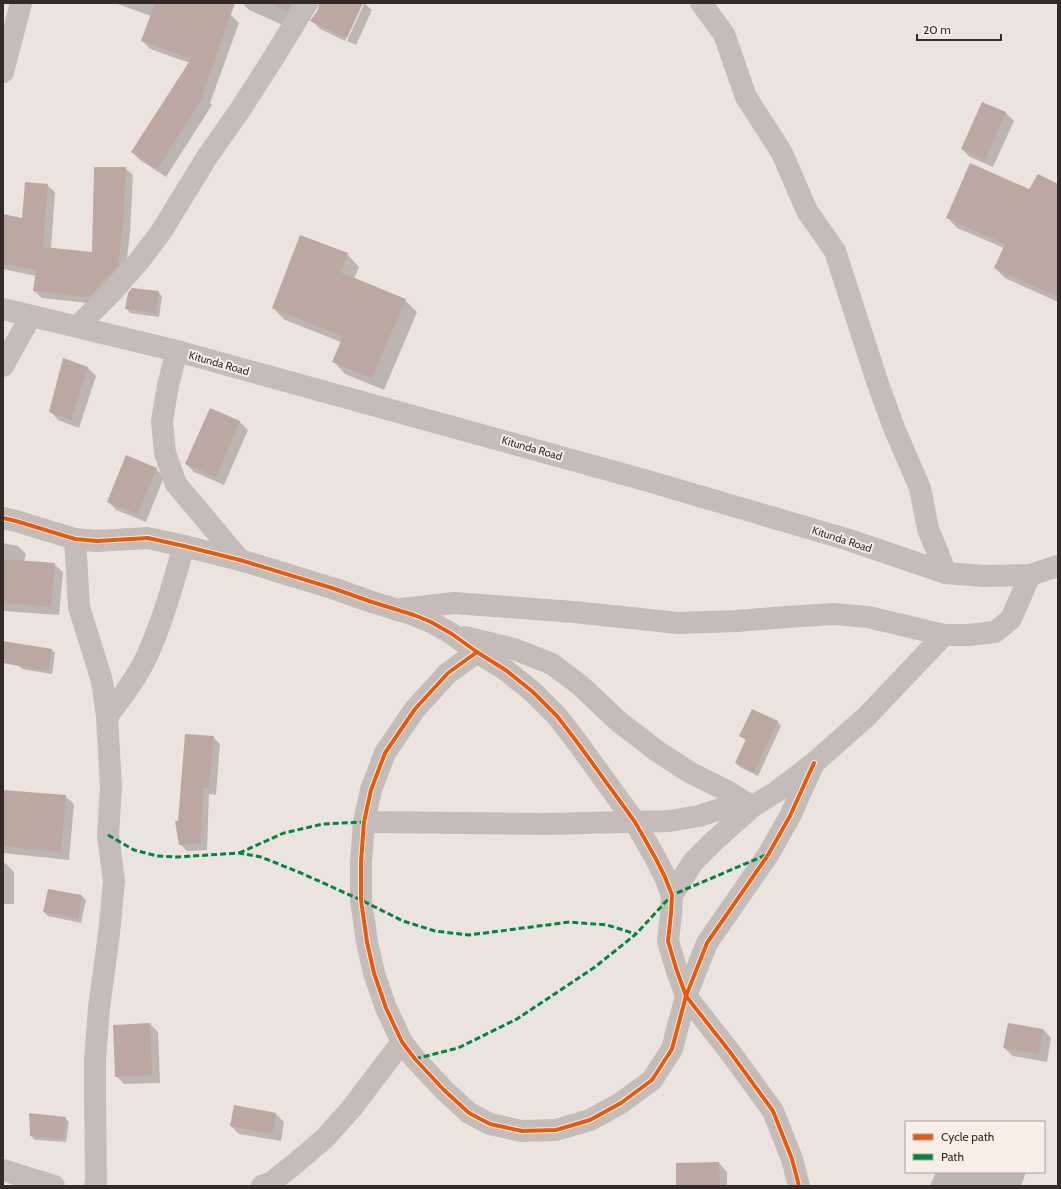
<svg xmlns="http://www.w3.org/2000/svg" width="1061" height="1189" font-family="Cabin,sans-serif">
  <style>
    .shadow { fill: #0003 }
    .building { fill: #bda8a1 }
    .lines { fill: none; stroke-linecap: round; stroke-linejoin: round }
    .minor { stroke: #c3bcb8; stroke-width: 22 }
    .tertiary { stroke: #c3bcb8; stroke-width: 22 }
    .quiet { stroke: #00873e; stroke-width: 3; stroke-dasharray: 6 3; stroke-linecap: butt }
    .cycleway-casing { stroke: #f8eee5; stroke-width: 6 }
    .cycleway { stroke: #e8590c; stroke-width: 4 }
    .labels { text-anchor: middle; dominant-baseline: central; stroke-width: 4; stroke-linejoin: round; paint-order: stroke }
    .street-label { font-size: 11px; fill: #342a27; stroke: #f8eee5 }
  </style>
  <rect width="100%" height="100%" fill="#ebe4de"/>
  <g class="shadow">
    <path d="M 115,3 L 189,3 L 230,14 L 239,23 L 210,103 L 212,105 L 166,177 L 140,160 L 132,152 L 190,63 L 150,49 L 142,40 L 151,16 Z"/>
    <path d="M 242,3 L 306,3 L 285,26 L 249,10 Z"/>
    <path d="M 320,3 L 364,3 L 372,10 L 356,45 L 347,41 L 364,4 L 361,4 L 345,41 L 320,29 L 312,21 L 319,10 Z"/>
    <path d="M 983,103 L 1006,113 L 1014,121 L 993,167 L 970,157 L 962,149 Z"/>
    <path d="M 125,168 L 133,175 L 130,234 L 125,274 L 97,304 L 42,298 L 34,291 L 36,276 L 3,269 L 3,215 L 23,219 L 47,185 L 55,192 L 51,248 L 93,253 Z"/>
    <path d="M 1058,188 L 1058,302 L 1005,278 L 995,268 L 1004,248 L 957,228 L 947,217 Z"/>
    <path d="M 347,254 L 359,267 L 354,279 L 405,300 L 417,312 L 384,390 L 345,374 L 333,361 L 341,342 L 285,320 L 273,308 Z"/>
    <path d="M 158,292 L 162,296 L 159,317 L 130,313 L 127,309 Z"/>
    <path d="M 64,359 L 88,368 L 96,376 L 79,428 L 58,420 L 50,411 Z"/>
    <path d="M 210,409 L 240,422 L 248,430 L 224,485 L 194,472 L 186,464 Z"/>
    <path d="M 156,469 L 164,477 L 146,522 L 116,510 L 108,502 Z"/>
    <path d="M 3,543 L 18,546 L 26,554 L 24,561 L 54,564 L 63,572 L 59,615 L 3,611 Z"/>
    <path d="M 51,649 L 55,653 L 52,674 L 22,669 L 18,665 Z"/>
    <path d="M 778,722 L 781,726 L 758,776 L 740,767 L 736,763 L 747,741 L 740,736 Z"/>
    <path d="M 213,737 L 220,744 L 216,795 L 209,794 L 207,850 L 187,851 L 180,844 L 179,822 Z"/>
    <path d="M 3,791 L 65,796 L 74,804 L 69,860 L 3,853 Z"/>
    <path d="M 3,863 L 5,863 L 14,872 L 14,904 L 3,904 Z"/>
    <path d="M 82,896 L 86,900 L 81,923 L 48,916 L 44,912 Z"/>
    <path d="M 150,1024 L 158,1032 L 160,1083 L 124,1084 L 116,1076 Z"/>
    <path d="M 1043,1029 L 1051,1038 L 1047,1062 L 1013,1056 L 1004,1048 Z"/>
    <path d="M 235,1106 L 276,1114 L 284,1122 L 281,1141 L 239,1134 L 231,1126 Z"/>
    <path d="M 65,1118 L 69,1122 L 66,1142 L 35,1140 L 31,1136 Z"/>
    <path d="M 719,1163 L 727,1172 L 727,1186 L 678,1186 L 677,1185 Z"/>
    <path d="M 936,1172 L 1026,1172 L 1021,1186 L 930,1186 Z"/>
  </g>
  <g class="building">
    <path d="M 155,3 L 235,3 L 202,95 L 204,96 L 157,169 L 131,152 L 191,59 L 141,41 Z"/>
    <path d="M 270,3 L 292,3 L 288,11 Z"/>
    <path d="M 319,3 L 363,3 L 347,38 L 310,21 L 318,10 Z"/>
    <path d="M 982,102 L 1006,112 L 985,160 L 961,149 Z"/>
    <path d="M 970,163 L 1029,189 L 1038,174 L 1058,184 L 1058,297 L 994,268 L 1005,244 L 946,218 Z"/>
    <path d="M 94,167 L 126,167 L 123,225 L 118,266 L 89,297 L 33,291 L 36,270 L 3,264 L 3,214 L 22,218 L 25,182 L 48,184 L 43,247 L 92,252 Z"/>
    <path d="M 300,235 L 348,253 L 340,272 L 406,299 L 372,378 L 332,362 L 343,336 L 272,308 Z"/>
    <path d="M 132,288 L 159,291 L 156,313 L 125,309 L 128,293 Z"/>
    <path d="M 63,358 L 88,367 L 71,420 L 49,412 Z"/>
    <path d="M 210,408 L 240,421 L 216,477 L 185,464 Z"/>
    <path d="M 126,455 L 157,468 L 137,514 L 107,502 Z"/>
    <path d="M 3,559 L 55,563 L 51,607 L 3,603 Z"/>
    <path d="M 3,641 L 52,649 L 48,671 L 3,663 Z"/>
    <path d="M 752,709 L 778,721 L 754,772 L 735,763 L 746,739 L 739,736 Z"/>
    <path d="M 185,734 L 214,736 L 209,788 L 203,788 L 201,843 L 179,845 L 175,821 L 178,821 Z"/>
    <path d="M 3,790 L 66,795 L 61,852 L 3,846 Z"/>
    <path d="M 48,889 L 82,895 L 78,919 L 43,912 Z"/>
    <path d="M 150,1023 L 152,1075 L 115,1077 L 113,1025 Z"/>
    <path d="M 1008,1023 L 1043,1029 L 1039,1054 L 1003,1048 Z"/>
    <path d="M 234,1105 L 276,1113 L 273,1134 L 230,1126 Z"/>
    <path d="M 29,1113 L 66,1117 L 63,1139 L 30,1136 Z"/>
    <path d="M 719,1162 L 720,1185 L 676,1185 L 676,1163 Z"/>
  </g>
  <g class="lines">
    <g class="minor">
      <path d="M 701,3 L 724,34 L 746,97 L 782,153 L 807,211 L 835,251 L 878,384 L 894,428 L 920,488 L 928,529 L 946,573"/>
      <path d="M 3,72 L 21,3"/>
      <path d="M 78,326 L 112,292 L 139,261 L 161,232 L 207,157 L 240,110 L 274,57 L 307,3"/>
      <path d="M 177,351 L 168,385 L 162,421 L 165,453 L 176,484 L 240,560"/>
      <path d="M 3,366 L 31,316"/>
      <path d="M 3,518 L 16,521 L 75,539 L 97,541 L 148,538 L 184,546 L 240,560 L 332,588 L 372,602 L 414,615 L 431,622 L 452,634 L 477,652 L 507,671 L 533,692 L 557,716 L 577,742 L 635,822 L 656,859 L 665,877 L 672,895 L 671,914 L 668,941 L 676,968 L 686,996 L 730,1052 L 773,1111 L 792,1159 L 799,1186"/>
      <path d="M 75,539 L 79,607 L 102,681 L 107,717 L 111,786 L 108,835 L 114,881 L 109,934 L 99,1008 L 95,1060 L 95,1099 L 96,1180 L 95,1186"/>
      <path d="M 402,609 L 454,603 L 574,612 L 678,623 L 737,621 L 786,617 L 834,614 L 868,617 L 944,635 L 969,635 L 995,632 L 1011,619 L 1030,575"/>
      <path d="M 465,637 L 514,649 L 552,664 L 581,686 L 618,721 L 657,751 L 691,773 L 727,791 L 751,806"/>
      <path d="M 477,652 L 448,673 L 415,709 L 385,753 L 371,790 L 364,822 L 361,862 L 361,900 L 367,942 L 374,973 L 386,1008 L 402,1042 L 415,1059 L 444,1090 L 469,1113 L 490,1124 L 522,1131 L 556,1130 L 590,1120 L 621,1103 L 652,1080 L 672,1049 L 686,996 L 707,943 L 768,855 L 790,816 L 814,763"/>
      <path d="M 107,717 C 121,698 137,678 147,656 C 163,621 173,583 184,546"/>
      <path d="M 364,822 L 544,824 L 670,821 L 699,816 L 721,809 L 741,800"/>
      <path d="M 672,895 L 693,862 L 714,841 L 752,807 L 776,792 L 814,763 L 866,717 L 944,635"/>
      <path d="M 3,1170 L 54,1186"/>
      <path d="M 262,1186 L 272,1182 L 297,1162 L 325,1138 L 351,1109 L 402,1042"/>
    </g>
    <path class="tertiary" d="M 3,309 L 177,351 L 641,479 L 846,539 L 946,573 L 983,576 L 1030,575 L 1058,566"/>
    <g class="quiet">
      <path d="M 108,835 L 134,850 L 157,856 L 177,857 L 239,853 L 261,857 L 301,873 L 361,900 L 403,921 L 435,931 L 469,935 L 570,922 L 607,925 L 636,934"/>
      <path d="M 239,853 L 284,833 L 323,824 L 364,822"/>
      <path d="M 415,1059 L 458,1048 L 517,1019 L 595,967 L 636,934 L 672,895 L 766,855"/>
    </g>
    <defs>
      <g id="cycleway">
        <path d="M 3,518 L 16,521 L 75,539 L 97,541 L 148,538 L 184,546 L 240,560 L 332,588 L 372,602 L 414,615 L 431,622 L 452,634 L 477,652 L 507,671 L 533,692 L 557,716 L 577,742 L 635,822 L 656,859 L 665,877 L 672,895 L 671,914 L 668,941 L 676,968 L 686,996 L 730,1052 L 773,1111 L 792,1159 L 799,1186"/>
        <path d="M 477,652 L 448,673 L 415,709 L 385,753 L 371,790 L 364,822 L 361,862 L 361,900 L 367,942 L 374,973 L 386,1008 L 402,1042 L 415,1059 L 444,1090 L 469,1113 L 490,1124 L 522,1131 L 556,1130 L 590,1120 L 621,1103 L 652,1080 L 672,1049 L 686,996 L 707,943 L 768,855 L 790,816 L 814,763"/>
      </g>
    </defs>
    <use href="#cycleway" class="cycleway-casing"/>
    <use href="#cycleway" class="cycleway"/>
  </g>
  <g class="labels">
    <g class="street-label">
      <text transform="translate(219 363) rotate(16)">Kitunda Road</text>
      <text transform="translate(532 448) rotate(16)">Kitunda Road</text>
      <text transform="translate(842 539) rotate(18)">Kitunda Road</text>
    </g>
  </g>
  <rect width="1061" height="1189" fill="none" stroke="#342a27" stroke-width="8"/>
  <rect x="905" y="1121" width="140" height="52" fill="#f8eee5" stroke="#aaa099"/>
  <rect x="913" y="1134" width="20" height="6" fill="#e8590c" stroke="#aaa099"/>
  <text x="941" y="1141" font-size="12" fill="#342a27">Cycle path</text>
  <rect x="913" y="1154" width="20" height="6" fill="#00873e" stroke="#aaa099"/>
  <text x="941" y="1161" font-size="12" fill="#342a27">Path</text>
  <path d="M917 34v6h84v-6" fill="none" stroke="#342a27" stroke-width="2"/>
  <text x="923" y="34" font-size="12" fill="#342a27" stroke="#f8eee5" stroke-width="3" paint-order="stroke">20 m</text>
</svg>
